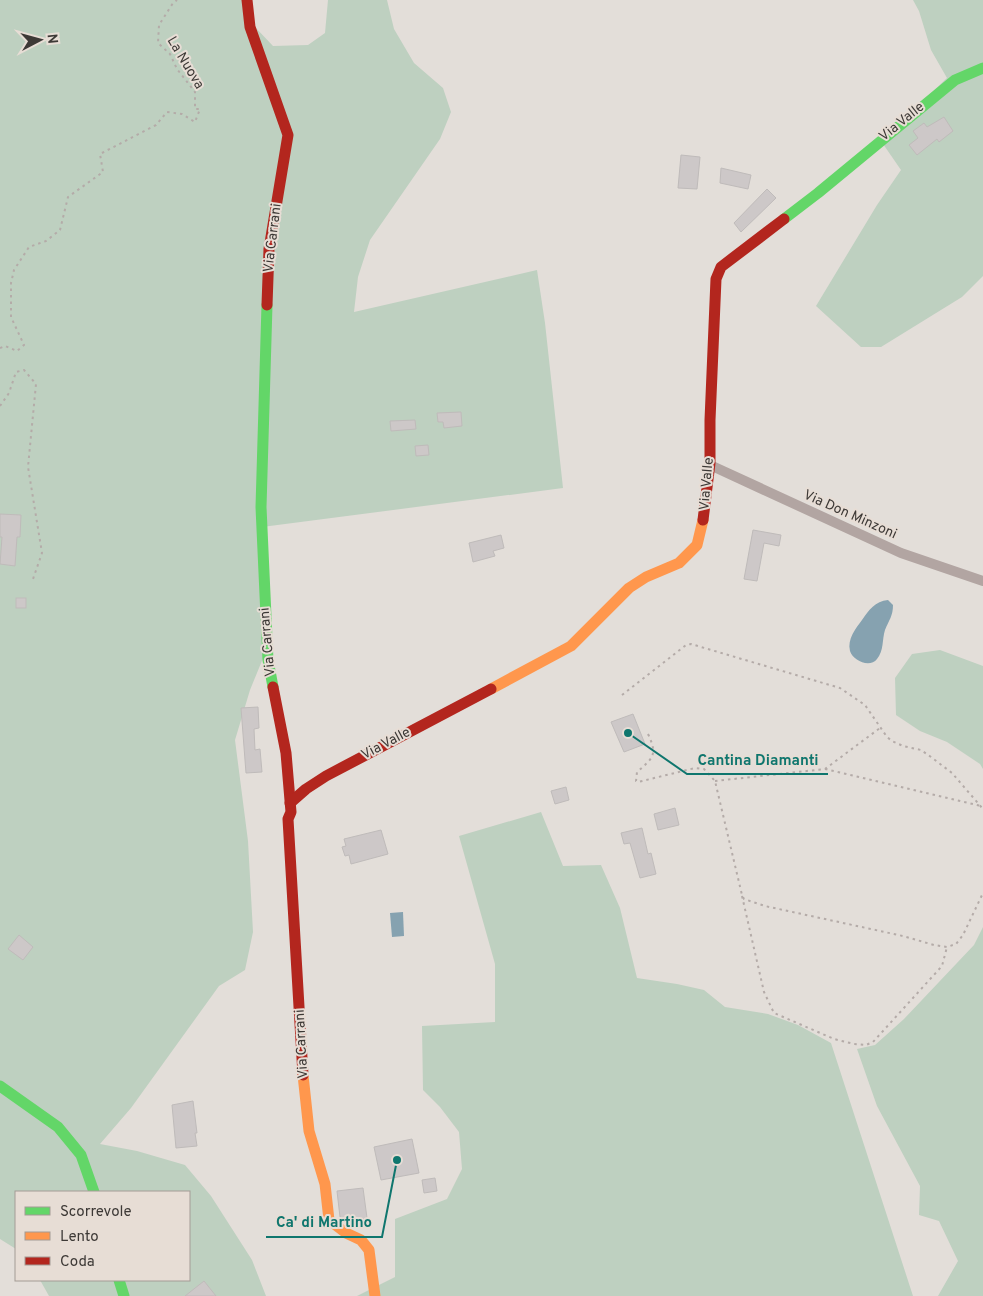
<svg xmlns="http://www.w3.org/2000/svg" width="983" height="1296" font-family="Overpass,sans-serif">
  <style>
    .green { fill: #bed0c0 }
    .water { fill: #86a2b0 }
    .building { fill: #cdc8c8; stroke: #bfbbba }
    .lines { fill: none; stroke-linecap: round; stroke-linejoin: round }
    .path { stroke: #b4aba8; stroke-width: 2; stroke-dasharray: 2.5 4; stroke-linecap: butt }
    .street { stroke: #b2a5a2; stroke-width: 10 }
    .fast { stroke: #63d668; stroke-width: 11 }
    .slow { stroke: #ff974d; stroke-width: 11 }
    .jam { stroke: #b3261e; stroke-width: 11 }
    .labels { text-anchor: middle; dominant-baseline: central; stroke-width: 4; stroke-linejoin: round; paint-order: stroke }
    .street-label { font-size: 14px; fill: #3d3936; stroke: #e7ddd5 }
    .leader { fill: none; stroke: #0f766e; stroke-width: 2 }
    .callout-dot { fill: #0f766e; stroke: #e7ddd5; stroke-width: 2 }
    .callout-label { font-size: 15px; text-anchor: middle; font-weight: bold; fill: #0f766e; stroke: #e7ddd5; stroke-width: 4; stroke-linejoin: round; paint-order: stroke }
  </style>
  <rect width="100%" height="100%" fill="#e3ded9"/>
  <g class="green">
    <path d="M 0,0 L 249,0 L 255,27 L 273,46 L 308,45 L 325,33 L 328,0 L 387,0 L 394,29 L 414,63 L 443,88 L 451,112 L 440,139 L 370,240 L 358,277 L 354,312 L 537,270 L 545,323 L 563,488 L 262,527 L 268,646 L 250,690 L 235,740 L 248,841 L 253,932 L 245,970 L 219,986 L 131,1108 L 100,1144 L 137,1151 L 185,1165 L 211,1196 L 252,1260 L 266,1296 L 49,1296 L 40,1280 L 189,1280 L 189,1192 L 16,1192 L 16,1249 L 0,1239 Z"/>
    <path d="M 913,0 L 983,0 L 983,276 L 962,297 L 881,347 L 861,347 L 816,306 L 877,205 L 901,170 L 881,141 L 947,78 L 931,50 L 919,11 Z"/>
    <path d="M 940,650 L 983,666 L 983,769 L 980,764 L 947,742 L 920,731 L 896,715 L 895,678 L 912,654 Z"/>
    <path d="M 541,812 L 563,866 L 601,865 L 620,908 L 637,978 L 677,984 L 704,990 L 725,1007 L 768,1014 L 798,1025 L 831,1043 L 913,1296 L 357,1296 L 395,1277 L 395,1219 L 447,1199 L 462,1169 L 459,1132 L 440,1107 L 423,1090 L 422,1026 L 495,1022 L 495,964 L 459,836 Z"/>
    <path d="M 983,927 L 983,1296 L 938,1296 L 958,1261 L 939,1221 L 919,1215 L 920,1186 L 877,1106 L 857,1049 L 875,1045 L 904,1019 L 974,945 Z"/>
  </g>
  <g class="water">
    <path d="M 888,600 L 893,605 C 893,616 889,620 885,630 C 882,639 884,651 877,659 C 870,668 853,661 850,651 C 847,639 856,628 862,620 C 869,610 875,601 888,600 Z"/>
    <path d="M 403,912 L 404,936 L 392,937 L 390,913 Z"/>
  </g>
  <g class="building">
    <path d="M 944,117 L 953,131 L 939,142 L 937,139 L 917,155 L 909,145 L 918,138 L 913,131 L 924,123 L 927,127 Z"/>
    <path d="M 681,155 L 700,157 L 697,189 L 678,188 Z"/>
    <path d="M 721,168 L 751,175 L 748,189 L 720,183 Z"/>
    <path d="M 767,189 L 776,198 L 741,232 L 734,223 Z"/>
    <path d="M 461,412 L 462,426 L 444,428 L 443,422 L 438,422 L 437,413 Z"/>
    <path d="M 415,420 L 416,429 L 391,431 L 390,421 Z"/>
    <path d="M 428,445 L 429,455 L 416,456 L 415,446 Z"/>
    <path d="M 0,514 L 21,515 L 20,537 L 17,537 L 15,566 L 0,564 L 2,537 L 0,537 Z"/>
    <path d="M 753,530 L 781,535 L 779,546 L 764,543 L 757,581 L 744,579 Z"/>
    <path d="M 501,535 L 504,548 L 493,551 L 495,556 L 473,562 L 469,543 Z"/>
    <rect x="16" y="598" width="10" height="10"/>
    <path d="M 258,707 L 259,728 L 254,729 L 255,750 L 260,749 L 262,772 L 246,773 L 241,708 Z"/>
    <path d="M 633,714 L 645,744 L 624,752 L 611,722 Z"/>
    <path d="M 566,787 L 569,800 L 555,804 L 551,791 Z"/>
    <path d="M 675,808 L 679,825 L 658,830 L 654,814 Z"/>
    <path d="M 642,828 L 648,854 L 651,853 L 656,874 L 640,878 L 630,843 L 624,844 L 621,833 Z"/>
    <path d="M 381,830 L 388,854 L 351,864 L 349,855 L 345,856 L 342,847 L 346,846 L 344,839 Z"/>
    <path d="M 19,935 L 33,947 L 23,960 L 8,949 Z"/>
    <path d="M 193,1101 L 197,1133 L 195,1133 L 197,1146 L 176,1148 L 172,1105 Z"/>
    <path d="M 412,1139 L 419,1173 L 381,1180 L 374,1147 Z"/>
    <path d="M 435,1178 L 437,1191 L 424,1193 L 422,1180 Z"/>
    <path d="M 363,1188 L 367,1218 L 346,1221 L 340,1217 L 337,1191 Z"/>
    <path d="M 204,1281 L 216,1296 L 185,1296 Z"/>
  </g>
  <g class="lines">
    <g class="path">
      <path d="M 0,348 L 5,346 L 17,351 L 24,345 L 11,317 L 11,283 L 14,270 L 29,247 L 46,241 L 60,230 L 68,197 L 103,172 L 100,154 L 156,125 L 167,112 L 182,114 L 195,122 L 200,109 L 195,109 L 195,92 L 177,69 L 170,54 L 158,43 L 159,25 L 173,3 L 177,0"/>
      <path d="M 0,406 L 9,393 L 16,372 L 24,370 L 36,384 L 28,467 L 42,553 L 33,579"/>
      <path d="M 622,695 L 686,645 L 691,644 L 840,688 L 865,705 L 887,737 L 892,741 L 903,746 L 921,750 L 931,757 L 952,773 L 983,809"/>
      <path d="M 648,734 C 658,755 653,758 637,772 L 636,781 L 638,782 L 695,768 L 704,769 L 715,781 L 742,895 L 744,899 L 765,906 L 903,936 L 934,945 L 947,947 L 956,944 L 963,935 L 983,893"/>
      <path d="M 825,769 L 981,806"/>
      <path d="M 715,781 L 825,769 L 880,728"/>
      <path d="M 742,896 L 764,992 L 774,1013 L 834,1039 L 854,1044 L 866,1045 L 873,1042 L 942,966 L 947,947"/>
    </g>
    <path class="street" d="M 710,465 L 901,553 L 983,581"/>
    <g class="fast">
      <path d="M 784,219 L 818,193 L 955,80 L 983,68"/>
      <path d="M 267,305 L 261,507 L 268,660 L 273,687"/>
      <path d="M 0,1086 L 58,1127 L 81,1155 L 94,1192"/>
      <path d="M 119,1280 L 124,1296"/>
    </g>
    <g class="slow">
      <path d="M 491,689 L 571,646 L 629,588 L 646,577 L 679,563 L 697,545 L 703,520"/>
      <path d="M 303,1075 L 309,1131 L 325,1184 L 329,1220 L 346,1233 L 361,1240 L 369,1250 L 375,1296"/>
    </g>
    <g class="jam">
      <path d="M 247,0 L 250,27 L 288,135 L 269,249 L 267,305"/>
      <path d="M 703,520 L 710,463 L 710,420 L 716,279 L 721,267 L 784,219"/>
      <path d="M 273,687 L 286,753 L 291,812 L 288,819 L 303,1075"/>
      <path d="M 290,803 L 306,789 L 326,776 L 491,689"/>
    </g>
  </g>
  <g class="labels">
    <g class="street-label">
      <text transform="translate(185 63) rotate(59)">La Nuova</text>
      <text transform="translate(902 122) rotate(-39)">Via Valle</text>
      <text transform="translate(273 238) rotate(-83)">Via Carrani</text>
      <text transform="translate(707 484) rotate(-85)">Via Valle</text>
      <text transform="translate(850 515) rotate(24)">Via Don Minzoni</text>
      <text transform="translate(268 642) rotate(-95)">Via Carrani</text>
      <text transform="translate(386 744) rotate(-28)">Via Valle</text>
      <text transform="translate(302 1044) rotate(-93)">Via Carrani</text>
    </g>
  </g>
  <path class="leader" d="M628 733L687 774H828M397 1160L382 1237H266"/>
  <g class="callout-dot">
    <circle cx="628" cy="733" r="5"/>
    <circle cx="397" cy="1160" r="5"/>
  </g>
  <g class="callout-label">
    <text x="758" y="765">Cantina Diamanti</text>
    <text x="324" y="1227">Ca' di Martino</text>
  </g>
  <rect x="15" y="1191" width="175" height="90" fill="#e7ddd5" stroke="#a39b95"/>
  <rect x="25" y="1207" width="25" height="8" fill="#63d668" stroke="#a39b95"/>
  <text x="60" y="1216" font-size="15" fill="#3d3936">Scorrevole</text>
  <rect x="25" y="1232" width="25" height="8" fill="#ff974d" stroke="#a39b95"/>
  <text x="60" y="1241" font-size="15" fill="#3d3936">Lento</text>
  <rect x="25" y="1257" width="25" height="8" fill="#b3261e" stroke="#a39b95"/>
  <text x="60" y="1266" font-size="15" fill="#3d3936">Coda</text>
  <g transform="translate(40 40) rotate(84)" stroke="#e7ddd5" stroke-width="4" paint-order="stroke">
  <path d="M0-4L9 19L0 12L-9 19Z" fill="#3d3936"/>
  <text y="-8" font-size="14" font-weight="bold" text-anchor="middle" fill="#3d3936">N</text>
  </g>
</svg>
